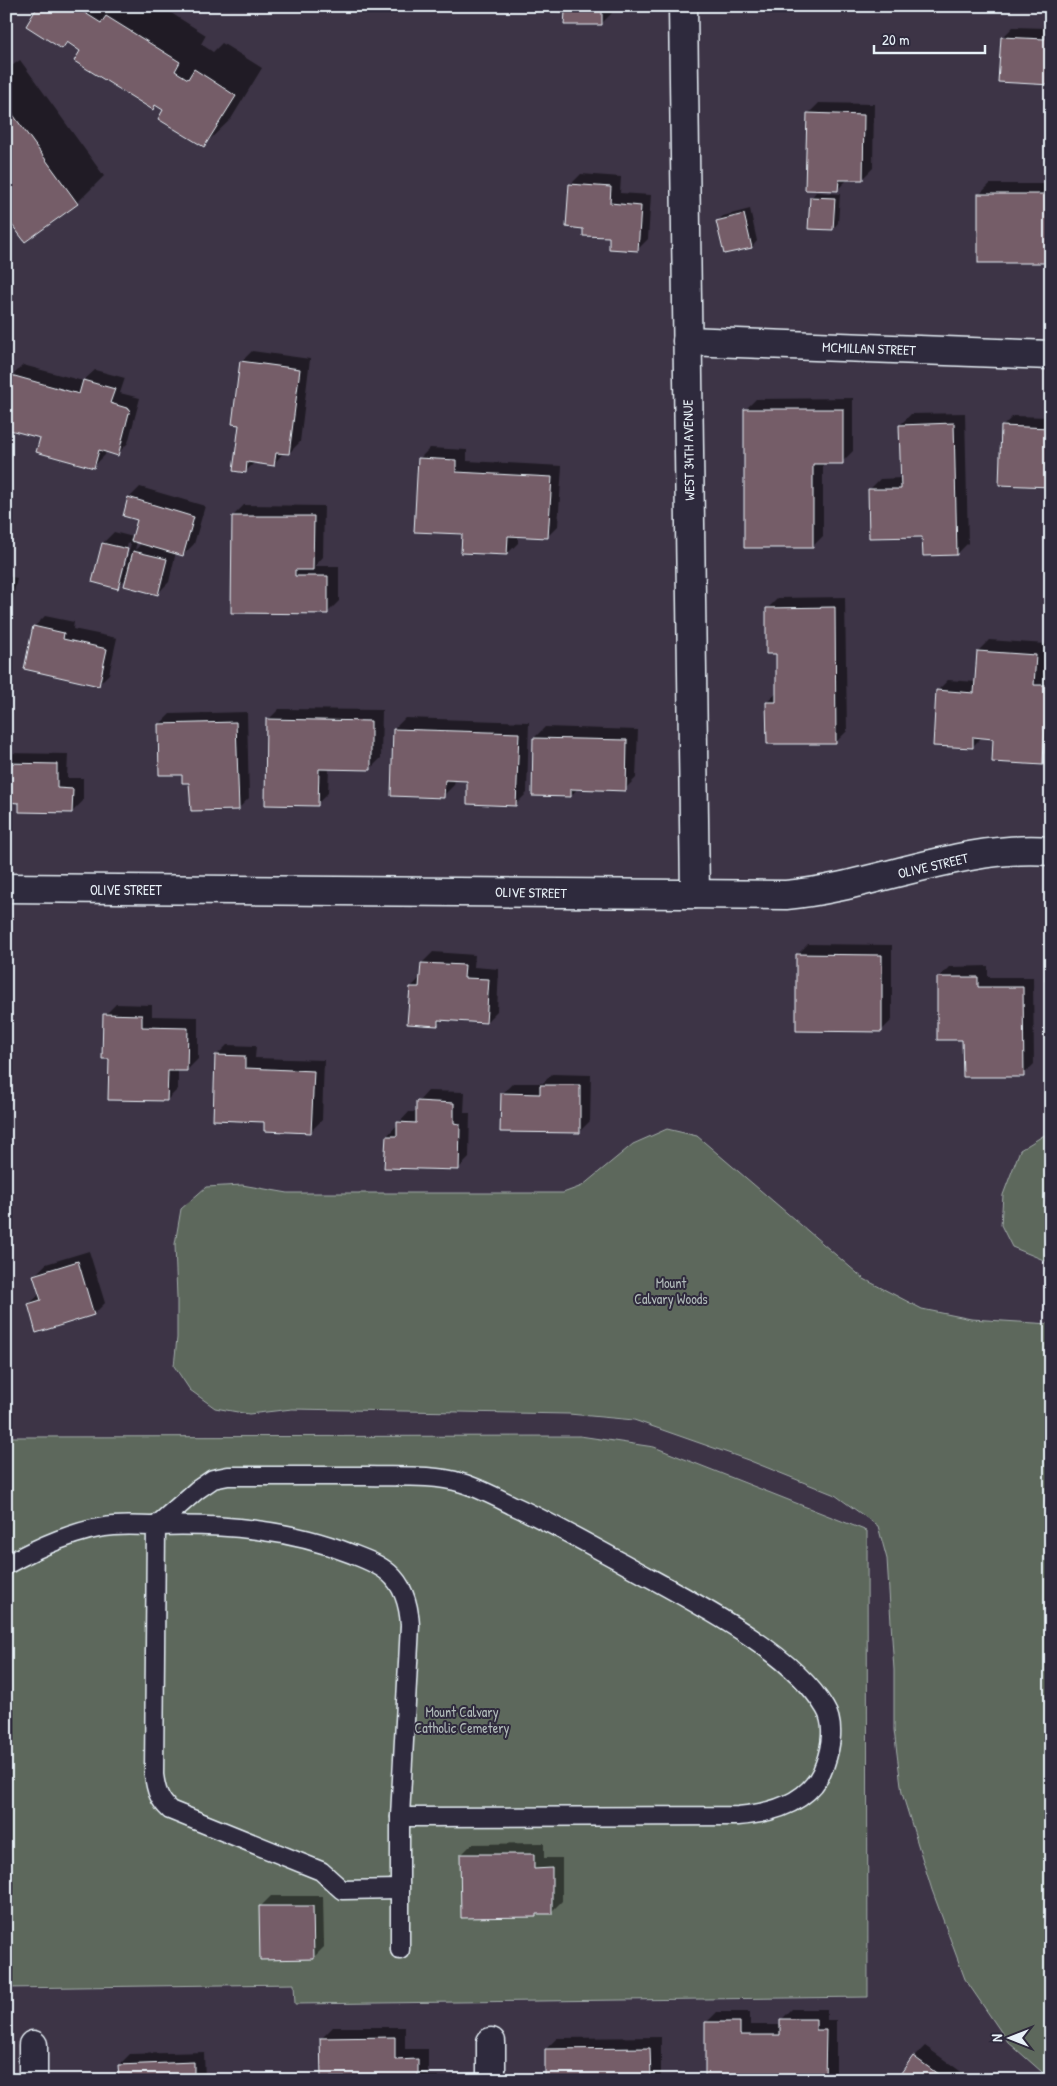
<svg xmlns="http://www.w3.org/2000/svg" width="1057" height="2086" font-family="'Patrick Hand',sans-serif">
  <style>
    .green { fill: #5d675b; stroke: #a2acaa }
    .shadow { fill: #0007; fill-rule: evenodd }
    .building { fill: #755d68; stroke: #e8f1f8 }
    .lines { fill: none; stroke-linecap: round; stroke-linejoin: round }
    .service-casing { stroke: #e8f1f8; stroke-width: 21 }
    .minor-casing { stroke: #e8f1f8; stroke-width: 31 }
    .service { stroke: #2f2a3d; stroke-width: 18 }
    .minor { stroke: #2f2a3d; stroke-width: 28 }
    .labels { text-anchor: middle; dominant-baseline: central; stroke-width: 4; stroke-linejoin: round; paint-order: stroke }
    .street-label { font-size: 14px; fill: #e8f1f8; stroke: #2f2a3d }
    .park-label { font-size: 14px; fill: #b0bab9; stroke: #2f2a3d }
  </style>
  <rect width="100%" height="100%" fill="#3d3446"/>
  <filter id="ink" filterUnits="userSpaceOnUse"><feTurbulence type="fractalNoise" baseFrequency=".02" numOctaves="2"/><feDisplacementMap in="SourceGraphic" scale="10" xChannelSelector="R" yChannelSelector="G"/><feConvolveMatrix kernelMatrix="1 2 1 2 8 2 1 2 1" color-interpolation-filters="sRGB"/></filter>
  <g filter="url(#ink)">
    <g class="green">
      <path d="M 667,1129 L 697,1136 L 864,1279 L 922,1309 L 971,1319 L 1051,1324 L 1051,2080 L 1008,2042 L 965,1979 L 932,1890 L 902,1793 L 894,1730 L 894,1670 L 887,1559 L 878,1526 L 835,1495 L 748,1460 L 634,1420 L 569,1414 L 292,1409 L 249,1414 L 215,1408 L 190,1390 L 174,1366 L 177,1338 L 177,1298 L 175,1244 L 181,1209 L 206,1187 L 242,1185 L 288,1193 L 563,1193 L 582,1186 L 633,1144 Z"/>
      <path d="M 1051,1131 L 1051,1263 L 1012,1247 L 1001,1225 L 1003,1195 L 1020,1150 Z"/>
      <path d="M 580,1436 L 654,1447 L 867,1531 L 868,1997 L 295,2004 L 294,1984 L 6,1988 L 6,1437 Z"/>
    </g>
    <g class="shadow">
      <path d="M 40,6 L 160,6 L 206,35 L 201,44 L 213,52 L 222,43 L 262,68 L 231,119 L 204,145 L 165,110 L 156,104 L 152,108 L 82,50 L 68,42 L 62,47 Z"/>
      <path d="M 545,6 L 612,6 L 612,13 L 601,24 L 566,11 Z"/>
      <path d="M 1051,23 L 1051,83 L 1002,38 L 1013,27 L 1047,28 Z"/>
      <path d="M 20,60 L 104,176 L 77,203 L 6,215 L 6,70 Z"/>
      <path d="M 819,103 L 874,104 L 873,168 L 862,179 L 848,179 L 837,190 L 808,114 Z"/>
      <path d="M 581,174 L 621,177 L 620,193 L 651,195 L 648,239 L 637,250 L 611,236 L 585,227 L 570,185 Z"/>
      <path d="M 990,184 L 1051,184 L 1051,262 L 979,195 Z"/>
      <path d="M 816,192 L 840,194 L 838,223 L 833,229 L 811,198 Z"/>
      <path d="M 750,209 L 757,241 L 752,247 L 725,253 L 718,221 L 723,216 Z"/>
      <path d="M 252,351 L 310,359 L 300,442 L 289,453 L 284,452 L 273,465 L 255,462 L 246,471 L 240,424 L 241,362 Z"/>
      <path d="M 23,365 L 83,381 L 95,370 L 125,378 L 120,393 L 140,398 L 128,443 L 117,454 L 106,451 L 105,455 L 94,466 L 42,438 L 12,376 Z"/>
      <path d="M 853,398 L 853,451 L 842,462 L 823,462 L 823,536 L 812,547 L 745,410 L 756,399 Z"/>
      <path d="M 965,413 L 968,543 L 957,554 L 923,536 L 869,490 L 880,479 L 902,478 L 900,425 L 911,414 Z"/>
      <path d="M 1013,416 L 1051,417 L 1051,486 L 1002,427 Z"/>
      <path d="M 430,448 L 467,450 L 467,461 L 562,466 L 558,526 L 547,537 L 518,535 L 518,543 L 507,554 L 464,533 L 419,459 Z"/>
      <path d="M 140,487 L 205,506 L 194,544 L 183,555 L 176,552 L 169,582 L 158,593 L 128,577 L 117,587 L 93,581 L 103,543 L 114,532 L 133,537 L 138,519 L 129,498 ZM 137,541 L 142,543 L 135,550 ZM 128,543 L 131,544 L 122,576 L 120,576 Z"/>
      <path d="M 244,505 L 324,506 L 323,557 L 315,566 L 339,566 L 339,601 L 328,612 L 233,516 Z"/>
      <path d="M 6,576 L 17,578 L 6,632 Z"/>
      <path d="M 845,597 L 847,731 L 836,742 L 767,702 L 778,692 L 777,652 L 767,609 L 778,598 Z"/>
      <path d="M 45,616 L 74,622 L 73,629 L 117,638 L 109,674 L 98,685 L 34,627 Z"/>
      <path d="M 989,640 L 1046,644 L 1044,674 L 1051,674 L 1051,755 L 1042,764 L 994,738 L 982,737 L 972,747 L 937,691 L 948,680 L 976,682 L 978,651 Z"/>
      <path d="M 279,709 L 382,710 L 381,758 L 370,769 L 329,768 L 328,793 L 317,804 L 268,720 Z"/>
      <path d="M 247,712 L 249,798 L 238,809 L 191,781 L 183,773 L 159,725 L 170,714 Z"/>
      <path d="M 405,718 L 529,722 L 527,793 L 516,804 L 469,780 L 455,779 L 454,785 L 443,796 L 394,729 Z"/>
      <path d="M 545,727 L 638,730 L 636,778 L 625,789 L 578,788 L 571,796 L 534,738 Z"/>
      <path d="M 6,753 L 68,754 L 67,778 L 83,778 L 83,801 L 72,812 L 20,801 L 6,801 Z"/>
      <path d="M 808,944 L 892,945 L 892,1020 L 881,1031 L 797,955 Z"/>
      <path d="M 433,952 L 475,955 L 474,967 L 499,969 L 497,1011 L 486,1022 L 443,1019 L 437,1025 L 411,987 L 421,977 L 422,963 Z"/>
      <path d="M 988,966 L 988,977 L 1033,977 L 1034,1064 L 1023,1075 L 963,1039 L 938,978 L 949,967 Z"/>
      <path d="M 116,1004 L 152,1005 L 152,1016 L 198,1017 L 198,1059 L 187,1070 L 178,1070 L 178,1089 L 167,1100 L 110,1058 L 105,1015 Z"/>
      <path d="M 227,1045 L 256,1046 L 255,1058 L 324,1060 L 322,1120 L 311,1131 L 265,1121 L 216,1056 Z"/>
      <path d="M 552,1074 L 591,1075 L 590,1121 L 579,1132 L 502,1094 L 513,1083 L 543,1083 Z"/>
      <path d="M 428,1091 L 465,1092 L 464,1113 L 470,1113 L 469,1158 L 458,1169 L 387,1136 L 409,1112 L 417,1112 L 418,1102 Z"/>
      <path d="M 89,1251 L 105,1303 L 94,1314 L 29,1304 L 40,1294 L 35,1275 L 46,1264 Z"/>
      <path d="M 544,1843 L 544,1858 L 562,1858 L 562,1901 L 551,1912 L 539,1912 L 536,1916 L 461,1855 L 472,1844 Z"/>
      <path d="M 271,1896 L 323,1896 L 324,1947 L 313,1958 L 260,1907 Z"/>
      <path d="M 792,2009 L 827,2009 L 827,2020 L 836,2020 L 836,2080 L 706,2080 L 706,2023 L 717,2012 L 750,2012 L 750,2025 L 781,2025 L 781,2020 Z"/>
      <path d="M 333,2027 L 405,2027 L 405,2049 L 428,2049 L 428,2076 L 438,2076 L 438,2080 L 349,2080 L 322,2038 Z"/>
      <path d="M 661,2037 L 661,2080 L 546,2080 L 546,2049 L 557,2038 Z"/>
      <path d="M 925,2046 L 970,2078 L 968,2080 L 898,2080 L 914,2057 Z"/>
      <path d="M 204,2052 L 205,2080 L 120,2080 L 119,2065 L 130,2054 Z"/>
    </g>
    <g class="building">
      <path d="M 38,6 L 85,6 L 82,11 L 101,23 L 106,16 L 180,62 L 175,71 L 188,79 L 194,69 L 236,96 L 204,147 L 158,119 L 163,110 L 155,105 L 153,110 L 74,61 L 80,51 L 67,42 L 62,49 L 26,26 Z"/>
      <path d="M 544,6 L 602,6 L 602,25 L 564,25 L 565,12 L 544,11 Z"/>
      <path d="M 1046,26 L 1051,27 L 1051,85 L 998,82 L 1001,37 L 1045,39 Z"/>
      <path d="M 6,105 L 78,204 L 25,242 L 6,217 Z"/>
      <path d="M 807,113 L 864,115 L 863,180 L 839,180 L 838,191 L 805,190 Z"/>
      <path d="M 569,184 L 611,187 L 610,203 L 641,206 L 638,251 L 609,249 L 609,237 L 583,236 L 583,229 L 566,227 Z"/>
      <rect x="978" y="194" width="73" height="69"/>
      <path d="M 810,197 L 835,198 L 833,230 L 808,229 Z"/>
      <path d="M 744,214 L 752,248 L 724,254 L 716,221 Z"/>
      <path d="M 240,361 L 300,369 L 289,454 L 276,453 L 274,466 L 247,462 L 246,473 L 233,471 L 239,425 L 232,424 Z"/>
      <path d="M 11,375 L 79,394 L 83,380 L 115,389 L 110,403 L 130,409 L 118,456 L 99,450 L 94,468 L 36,452 L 40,438 L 6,429 L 6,394 Z"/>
      <path d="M 744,409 L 843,409 L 843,464 L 813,464 L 813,548 L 744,548 Z"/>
      <path d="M 954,423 L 957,555 L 923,556 L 922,537 L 869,538 L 868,489 L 901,489 L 899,425 Z"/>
      <path d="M 1001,426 L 1051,428 L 1051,487 L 999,485 Z"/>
      <path d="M 418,458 L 456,460 L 456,472 L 552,477 L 548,538 L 508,536 L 507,555 L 461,553 L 462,534 L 414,532 Z"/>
      <path d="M 128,497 L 194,517 L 183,556 L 131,541 L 137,520 L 123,516 Z"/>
      <path d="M 232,516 L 314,516 L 313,570 L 295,570 L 295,576 L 328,576 L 328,614 L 231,613 Z"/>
      <path d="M 102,543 L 128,549 L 118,589 L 92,582 Z"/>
      <path d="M 133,551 L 167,559 L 158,595 L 124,586 Z"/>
      <path d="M 835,607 L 836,744 L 767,744 L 766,702 L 776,702 L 776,654 L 766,654 L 766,608 Z"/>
      <path d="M 33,626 L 64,633 L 63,639 L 107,649 L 99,686 L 24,669 Z"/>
      <path d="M 977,651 L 1036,655 L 1034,685 L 1047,685 L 1043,765 L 992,762 L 993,739 L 973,737 L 973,748 L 933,746 L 936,690 L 974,693 Z"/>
      <path d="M 266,719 L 371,721 L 371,770 L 319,769 L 318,806 L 265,805 Z"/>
      <path d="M 236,722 L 239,810 L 191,811 L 189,783 L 182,783 L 182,775 L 159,775 L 158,724 Z"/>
      <path d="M 393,729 L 519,733 L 516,806 L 467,804 L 467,781 L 445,780 L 444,798 L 391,796 Z"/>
      <path d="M 533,738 L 627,740 L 626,791 L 571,789 L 571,797 L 532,796 Z"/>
      <path d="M 6,763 L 57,764 L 57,788 L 73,789 L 72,813 L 19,812 L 19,803 L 6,802 Z"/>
      <path d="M 1048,940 L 1051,940 L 1051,982 L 1045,981 Z"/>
      <path d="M 796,954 L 882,955 L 882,1032 L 796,1031 Z"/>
      <path d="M 421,963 L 465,965 L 464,978 L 489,979 L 486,1023 L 438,1020 L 438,1026 L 407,1024 L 410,987 L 419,987 Z"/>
      <path d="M 937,977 L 978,977 L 978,987 L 1023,987 L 1024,1077 L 963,1077 L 962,1040 L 937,1040 Z"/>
      <path d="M 103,1014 L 142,1015 L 142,1027 L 188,1028 L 187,1071 L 168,1071 L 167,1101 L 108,1100 L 109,1059 L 102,1059 Z"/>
      <path d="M 215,1055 L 245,1056 L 245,1068 L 314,1071 L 311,1133 L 264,1131 L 264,1122 L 213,1120 Z"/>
      <path d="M 540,1085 L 580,1085 L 580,1133 L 500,1132 L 501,1093 L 540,1094 Z"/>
      <path d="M 416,1101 L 454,1103 L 454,1123 L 460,1124 L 459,1170 L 384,1168 L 386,1136 L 397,1136 L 397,1122 L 416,1123 Z"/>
      <path d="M 78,1261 L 94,1315 L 36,1333 L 28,1304 L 41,1300 L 33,1275 Z"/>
      <path d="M 460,1854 L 534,1854 L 534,1869 L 552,1868 L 552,1914 L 536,1914 L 536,1917 L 461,1918 Z"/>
      <path d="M 259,1906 L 313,1906 L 314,1959 L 260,1960 Z"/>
      <path d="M 780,2019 L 816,2019 L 816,2030 L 826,2030 L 825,2080 L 705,2080 L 705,2022 L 740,2022 L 740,2035 L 780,2035 Z"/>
      <path d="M 395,2037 L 395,2060 L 418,2059 L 418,2080 L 348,2080 L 347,2077 L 321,2077 L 320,2038 Z"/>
      <path d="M 650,2048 L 651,2080 L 545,2080 L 545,2049 Z"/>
      <path d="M 913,2056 L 946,2080 L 896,2080 Z"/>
      <path d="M 194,2062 L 194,2080 L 119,2080 L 118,2065 Z"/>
    </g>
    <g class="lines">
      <defs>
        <g id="service">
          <path d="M 156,1526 L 197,1490 L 213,1479 L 228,1476 C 274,1476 320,1476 366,1476 C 397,1477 432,1474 462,1483 C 479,1488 496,1497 512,1505 C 550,1522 586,1543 623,1563 C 683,1597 790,1648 825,1708 C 835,1724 831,1747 825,1764 C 813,1802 774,1813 738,1816 L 400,1817"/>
          <path d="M 156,1526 C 223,1524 290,1529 352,1554 C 365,1559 379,1564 389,1573 C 404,1586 409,1607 410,1625 L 400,1817 L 400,1950"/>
          <path d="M 6,1565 C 36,1548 80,1528 114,1526 C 128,1525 142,1526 156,1526 L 154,1775 C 156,1790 159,1800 170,1810 L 321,1871 L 342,1890 L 399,1889"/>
        </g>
        <g id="minor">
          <path d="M 683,6 L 695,894"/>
          <path d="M 687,341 L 1051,355"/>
          <path d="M 6,888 L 786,895 C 875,887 960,844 1051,851"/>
          <path d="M 491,2042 L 491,2080"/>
          <path d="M 33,2045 L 33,2080"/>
        </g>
      </defs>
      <use href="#service" class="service-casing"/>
      <use href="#minor" class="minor-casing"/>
      <use href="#service" class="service"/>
      <use href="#minor" class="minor"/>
    </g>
  </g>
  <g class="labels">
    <g class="street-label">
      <text transform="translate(869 348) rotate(2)">MCMILLAN STREET</text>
      <text transform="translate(688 450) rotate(-91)">WEST 34TH AVENUE</text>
      <text transform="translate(933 865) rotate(-13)">OLIVE STREET</text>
      <text x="126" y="889">OLIVE STREET</text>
      <text transform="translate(531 892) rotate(1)">OLIVE STREET</text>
    </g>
    <g class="park-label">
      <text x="671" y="1282">Mount<tspan x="671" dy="16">Calvary Woods</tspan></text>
      <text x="462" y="1711">Mount Calvary<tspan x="462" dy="16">Catholic Cemetery</tspan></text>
    </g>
  </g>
  <rect width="1057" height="2086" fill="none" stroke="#2f2a3d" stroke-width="25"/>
  <rect x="12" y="12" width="1032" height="2061" fill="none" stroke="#e8f1f8" stroke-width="2" filter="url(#ink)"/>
  <g transform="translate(1010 2038) rotate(270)" stroke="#2f2a3d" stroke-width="4" paint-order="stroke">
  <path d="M0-4L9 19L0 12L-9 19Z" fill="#e8f1f8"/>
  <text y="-8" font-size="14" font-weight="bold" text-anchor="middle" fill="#e8f1f8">N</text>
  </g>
  <path d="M874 45v8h111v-8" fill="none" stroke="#e8f1f8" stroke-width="2.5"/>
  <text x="882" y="45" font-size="15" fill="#e8f1f8" stroke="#2f2a3d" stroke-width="4" paint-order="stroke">20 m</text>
</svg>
